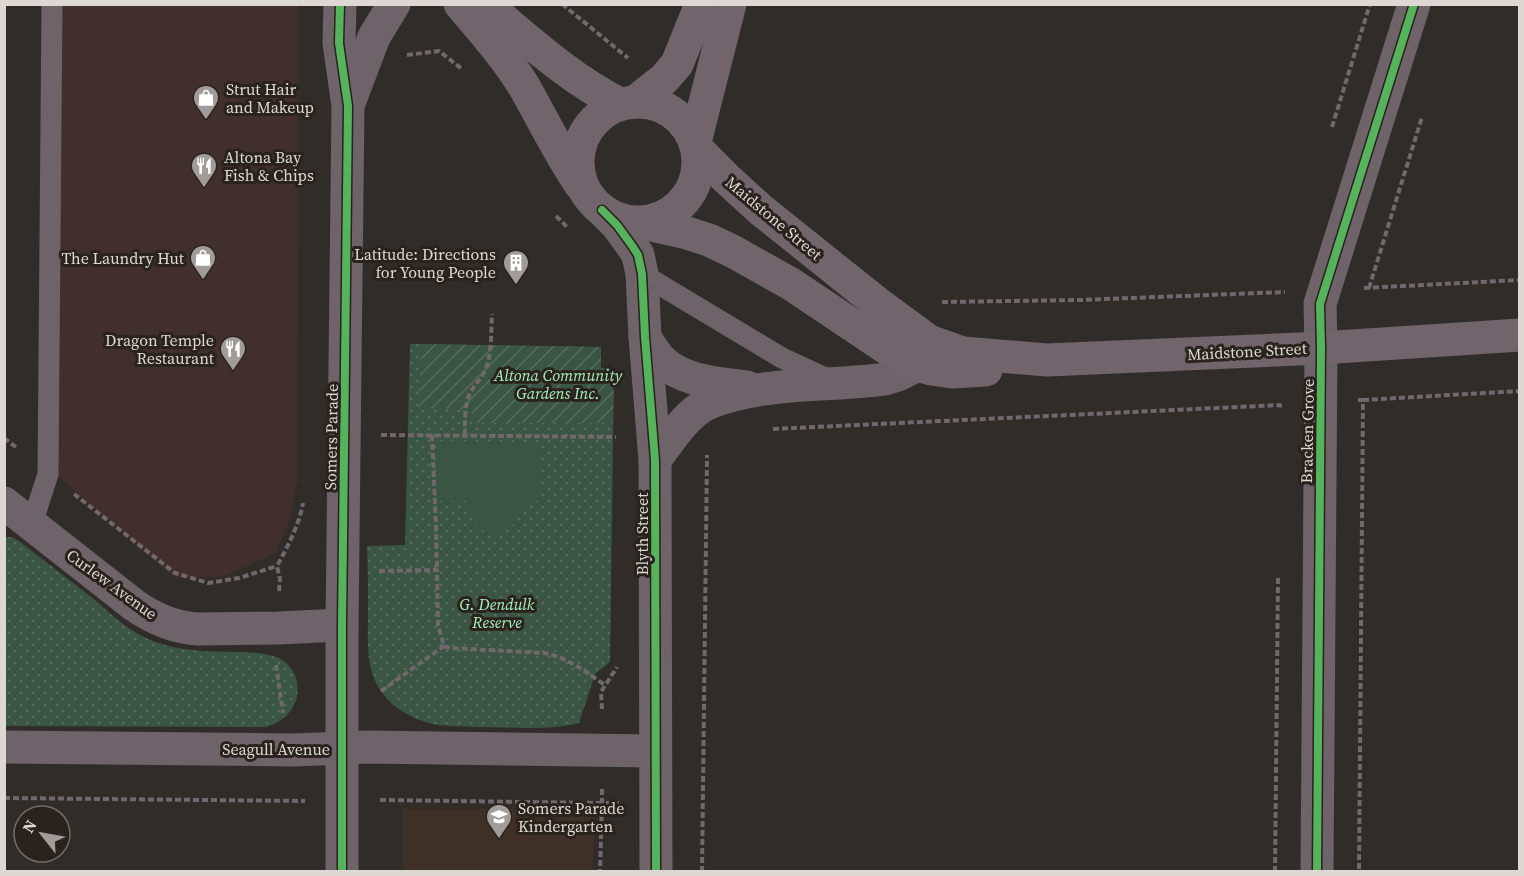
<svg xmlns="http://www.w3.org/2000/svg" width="1524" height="876" font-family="'Source Serif 4',serif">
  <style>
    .commercial { fill: #402f2c }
    .education { fill: #3f3027 }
    .grass { fill: url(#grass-dots) }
    .garden { fill: url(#garden-furrows) }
    .pitch { fill: #3a5543 }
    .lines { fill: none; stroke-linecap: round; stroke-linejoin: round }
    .path { stroke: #70686b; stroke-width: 4; stroke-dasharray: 6 3; stroke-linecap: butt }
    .lane { stroke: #6d6368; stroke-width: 21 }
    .street { stroke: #6d6368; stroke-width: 33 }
    .secondary { stroke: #71646b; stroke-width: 33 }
    .cycleway-casing { stroke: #2a221c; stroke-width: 11 }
    .cycleway { stroke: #56b35d; stroke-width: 8 }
    .labels { text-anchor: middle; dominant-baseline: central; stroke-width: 6; stroke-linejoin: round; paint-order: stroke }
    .poi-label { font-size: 16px; fill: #ded8d5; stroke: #2a221c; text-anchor: start }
    .street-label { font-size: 16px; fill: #ded8d5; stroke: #2a221c }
    .park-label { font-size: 16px; font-style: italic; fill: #a4efbe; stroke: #2a221c }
  </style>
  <defs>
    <pattern id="grass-dots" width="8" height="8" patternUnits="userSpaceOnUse" patternTransform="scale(1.5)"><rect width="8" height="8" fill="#3a5543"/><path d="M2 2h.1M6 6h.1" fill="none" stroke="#566d5d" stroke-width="1.8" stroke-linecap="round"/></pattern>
    <pattern id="garden-furrows" width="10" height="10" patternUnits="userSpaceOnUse" patternTransform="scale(1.5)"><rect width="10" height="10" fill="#3a5543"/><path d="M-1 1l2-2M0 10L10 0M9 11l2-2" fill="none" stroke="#566d5d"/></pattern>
  </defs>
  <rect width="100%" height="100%" fill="#302c2a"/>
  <path class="commercial" d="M 42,5 L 299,5 L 297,482 L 291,518 L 276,553 L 222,577 L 174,578 L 40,460 Z"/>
  <path class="education" d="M 403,809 L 595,809 L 593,871 L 403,871 Z"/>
  <g class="grass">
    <path d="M 410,344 L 601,347 L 601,368 L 614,368 L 610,662 L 595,674 L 579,723 C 547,731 512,727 479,727 C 464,726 448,727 433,724 C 403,717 376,697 370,665 C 367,649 368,632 368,615 C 368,592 368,569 367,546 L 405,545 Z"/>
    <path d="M 5,537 L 12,537 L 19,541 C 44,561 70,580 95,600 C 114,617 133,635 159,643 C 173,648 188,650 203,651 C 225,653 267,649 284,661 C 289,665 293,670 295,676 C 304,699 289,721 266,727 L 5,726 Z"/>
  </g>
  <path class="garden" d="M 421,344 L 601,347 L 601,368 L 614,368 L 613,423 L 472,423 L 472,413 L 462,409 L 419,408 Z"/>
  <path class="pitch" d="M 436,441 L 540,442 L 539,501 L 522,502 C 518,544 470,544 468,501 L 436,501 Z"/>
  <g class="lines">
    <g class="path">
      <path d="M 562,4 L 628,58"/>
      <path d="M 407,55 L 439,51 L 462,69"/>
      <path d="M 1332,127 L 1370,4"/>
      <path d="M 556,216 L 568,228"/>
      <path d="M 1364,288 L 1520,280"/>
      <path d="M 1369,288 L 1422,117"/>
      <path d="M 942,302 L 1080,300 L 1285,292"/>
      <path d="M 1358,400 L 1363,400 L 1359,872"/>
      <path d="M 1363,400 L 1520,391"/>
      <path d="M 773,429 L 1280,405 L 1280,409"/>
      <path d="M 381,435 L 616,437"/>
      <path d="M 432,435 L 436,528 L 437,570"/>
      <path d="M 465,435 C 465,422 464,406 470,393 C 475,384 484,376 487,365 C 492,349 491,330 492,314"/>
      <path d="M 4,438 L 17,448"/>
      <path d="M 74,494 L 175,573 L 208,583 L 239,578 L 277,566"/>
      <path d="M 379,571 L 437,570 L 438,625 L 444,646 L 450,648 L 545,653 C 568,658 586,672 605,685"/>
      <path d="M 279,591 L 280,579 L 277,566 C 288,546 299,525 303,503"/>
      <path d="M 276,665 L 283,713"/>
      <path d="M 381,691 L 444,646"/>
      <path d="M 602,709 L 601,692 L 617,667"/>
      <path d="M 602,789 L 602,803 L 619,803"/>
      <path d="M 4,798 L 305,801"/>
      <path d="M 380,800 L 602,803 L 600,872"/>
      <path d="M 702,872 L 707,455"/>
      <path d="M 1275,872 L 1278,578"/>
    </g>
    <g class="lane">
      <path d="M 642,274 L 782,358 L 830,380"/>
      <path d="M 32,524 L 48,474 L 52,4"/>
    </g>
    <g class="street">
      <path d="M 340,4 L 339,43 L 348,106 L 342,625 L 342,872"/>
      <path d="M 349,103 L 374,37 L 394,4"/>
      <path d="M 602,210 L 617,225 L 633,247 L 638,255 L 642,274 L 645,337 L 655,460 L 656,872"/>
      <path d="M 645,337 C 650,345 655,354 661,360 C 683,382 719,383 747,387"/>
      <path d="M 655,460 C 668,443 682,420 700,408 C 710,401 722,398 734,395 C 783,382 835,386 885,379 L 898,375 L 918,365"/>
      <path d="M 4,503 L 134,605 C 154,619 175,628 199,629 L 278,628 L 342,625"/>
      <path d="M 4,747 L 294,750 L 367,747 L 655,751"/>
      <path d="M 1317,872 L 1321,348 L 1320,304 L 1414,4"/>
    </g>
    <g class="secondary">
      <path d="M 460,4 C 483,31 507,58 525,88 C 543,120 559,153 580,184"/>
      <path d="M 485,4 C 528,40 570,79 620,104"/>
      <circle cx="638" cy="162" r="60"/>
      <path d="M 635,102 L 664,79 L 677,64 L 701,4"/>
      <path d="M 695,142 L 730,4"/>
      <path d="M 697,149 L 727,179 L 761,210 L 876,302 L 929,341 L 963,353 L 1047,360 L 1321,348 L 1520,335"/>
      <path d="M 642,223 L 687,233 L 709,240 L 734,252 L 791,284 L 888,349 L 918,365 L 931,369 L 952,372 L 986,370"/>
    </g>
    <defs>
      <g id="cycleway">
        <path d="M 340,4 L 339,43 L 348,106 L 342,625 L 342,872"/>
        <path d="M 602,210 L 617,225 L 633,247 L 638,255 L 642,274 L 645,337 L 655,460 L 656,872"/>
        <path d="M 1317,872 L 1321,348 L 1320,304 L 1414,4"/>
      </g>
    </defs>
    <use href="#cycleway" class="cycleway-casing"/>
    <use href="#cycleway" class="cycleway"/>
  </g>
  <defs>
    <symbol id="shop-pin" viewBox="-11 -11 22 30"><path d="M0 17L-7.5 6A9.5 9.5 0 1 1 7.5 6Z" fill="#a19c99" stroke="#2a221c"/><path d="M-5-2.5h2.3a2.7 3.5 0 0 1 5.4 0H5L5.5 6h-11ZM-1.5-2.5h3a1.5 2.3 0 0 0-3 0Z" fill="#fff"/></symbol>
    <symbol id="restaurant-pin" viewBox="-11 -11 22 30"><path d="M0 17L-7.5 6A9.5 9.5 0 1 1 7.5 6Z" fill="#a19c99" stroke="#2a221c"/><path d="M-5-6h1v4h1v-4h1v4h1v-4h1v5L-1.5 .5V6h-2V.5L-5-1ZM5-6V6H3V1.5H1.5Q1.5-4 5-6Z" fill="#fff"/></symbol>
    <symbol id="building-pin" viewBox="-11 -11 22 30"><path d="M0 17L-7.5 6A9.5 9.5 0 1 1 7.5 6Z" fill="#a19c99" stroke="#2a221c"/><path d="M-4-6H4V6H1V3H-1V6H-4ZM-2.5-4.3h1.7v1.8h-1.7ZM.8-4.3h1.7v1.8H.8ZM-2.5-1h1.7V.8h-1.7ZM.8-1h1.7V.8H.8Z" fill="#fff"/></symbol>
    <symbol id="school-pin" viewBox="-11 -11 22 30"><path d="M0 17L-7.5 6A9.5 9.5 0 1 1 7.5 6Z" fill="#a19c99" stroke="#2a221c"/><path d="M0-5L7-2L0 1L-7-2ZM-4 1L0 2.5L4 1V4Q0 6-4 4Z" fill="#fff"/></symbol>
  </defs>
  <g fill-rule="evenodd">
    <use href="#shop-pin" x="191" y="83" width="30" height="40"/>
    <use href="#restaurant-pin" x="189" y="151" width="30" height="40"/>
    <use href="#shop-pin" x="188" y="243" width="30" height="40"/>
    <use href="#building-pin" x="501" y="248" width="30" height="40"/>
    <use href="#restaurant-pin" x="218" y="334" width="30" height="40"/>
    <use href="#school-pin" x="484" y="802" width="30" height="40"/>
  </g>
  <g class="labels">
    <g class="poi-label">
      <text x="226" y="89">Strut Hair<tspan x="226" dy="18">and Makeup</tspan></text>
      <text x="224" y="157">Altona Bay<tspan x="224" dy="18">Fish &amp; Chips</tspan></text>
      <text x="496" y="254" text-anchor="end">Latitude: Directions<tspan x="496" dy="18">for Young People</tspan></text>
      <text x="184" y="258" text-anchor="end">The Laundry Hut</text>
      <text x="214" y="340" text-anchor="end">Dragon Temple<tspan x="214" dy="18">Restaurant</tspan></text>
      <text x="518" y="808">Somers Parade<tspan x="518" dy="18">Kindergarten</tspan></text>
    </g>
    <g class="street-label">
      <text transform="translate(774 218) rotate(40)">Maidstone Street</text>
      <text transform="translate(1247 351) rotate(-3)">Maidstone Street</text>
      <text transform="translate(1307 431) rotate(-89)">Bracken Grove</text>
      <text transform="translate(331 437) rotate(-89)">Somers Parade</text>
      <text transform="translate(642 534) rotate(-90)">Blyth Street</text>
      <text transform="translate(112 584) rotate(36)">Curlew Avenue</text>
      <text x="276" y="749">Seagull Avenue</text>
    </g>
    <g class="park-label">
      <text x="558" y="375">Altona Community<tspan x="558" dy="18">Gardens Inc.</tspan></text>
      <text x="497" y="604">G. Dendulk<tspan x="497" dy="18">Reserve</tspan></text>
    </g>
  </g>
  <rect width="1524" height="876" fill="none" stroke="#ded8d5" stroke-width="12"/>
  <g transform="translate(42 834) rotate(301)"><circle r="28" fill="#2a221c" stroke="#726b66" stroke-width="1.5"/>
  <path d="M0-4.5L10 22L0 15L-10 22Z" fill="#a19c99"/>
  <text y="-9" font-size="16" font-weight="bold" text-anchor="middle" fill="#ded8d5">N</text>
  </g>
</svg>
